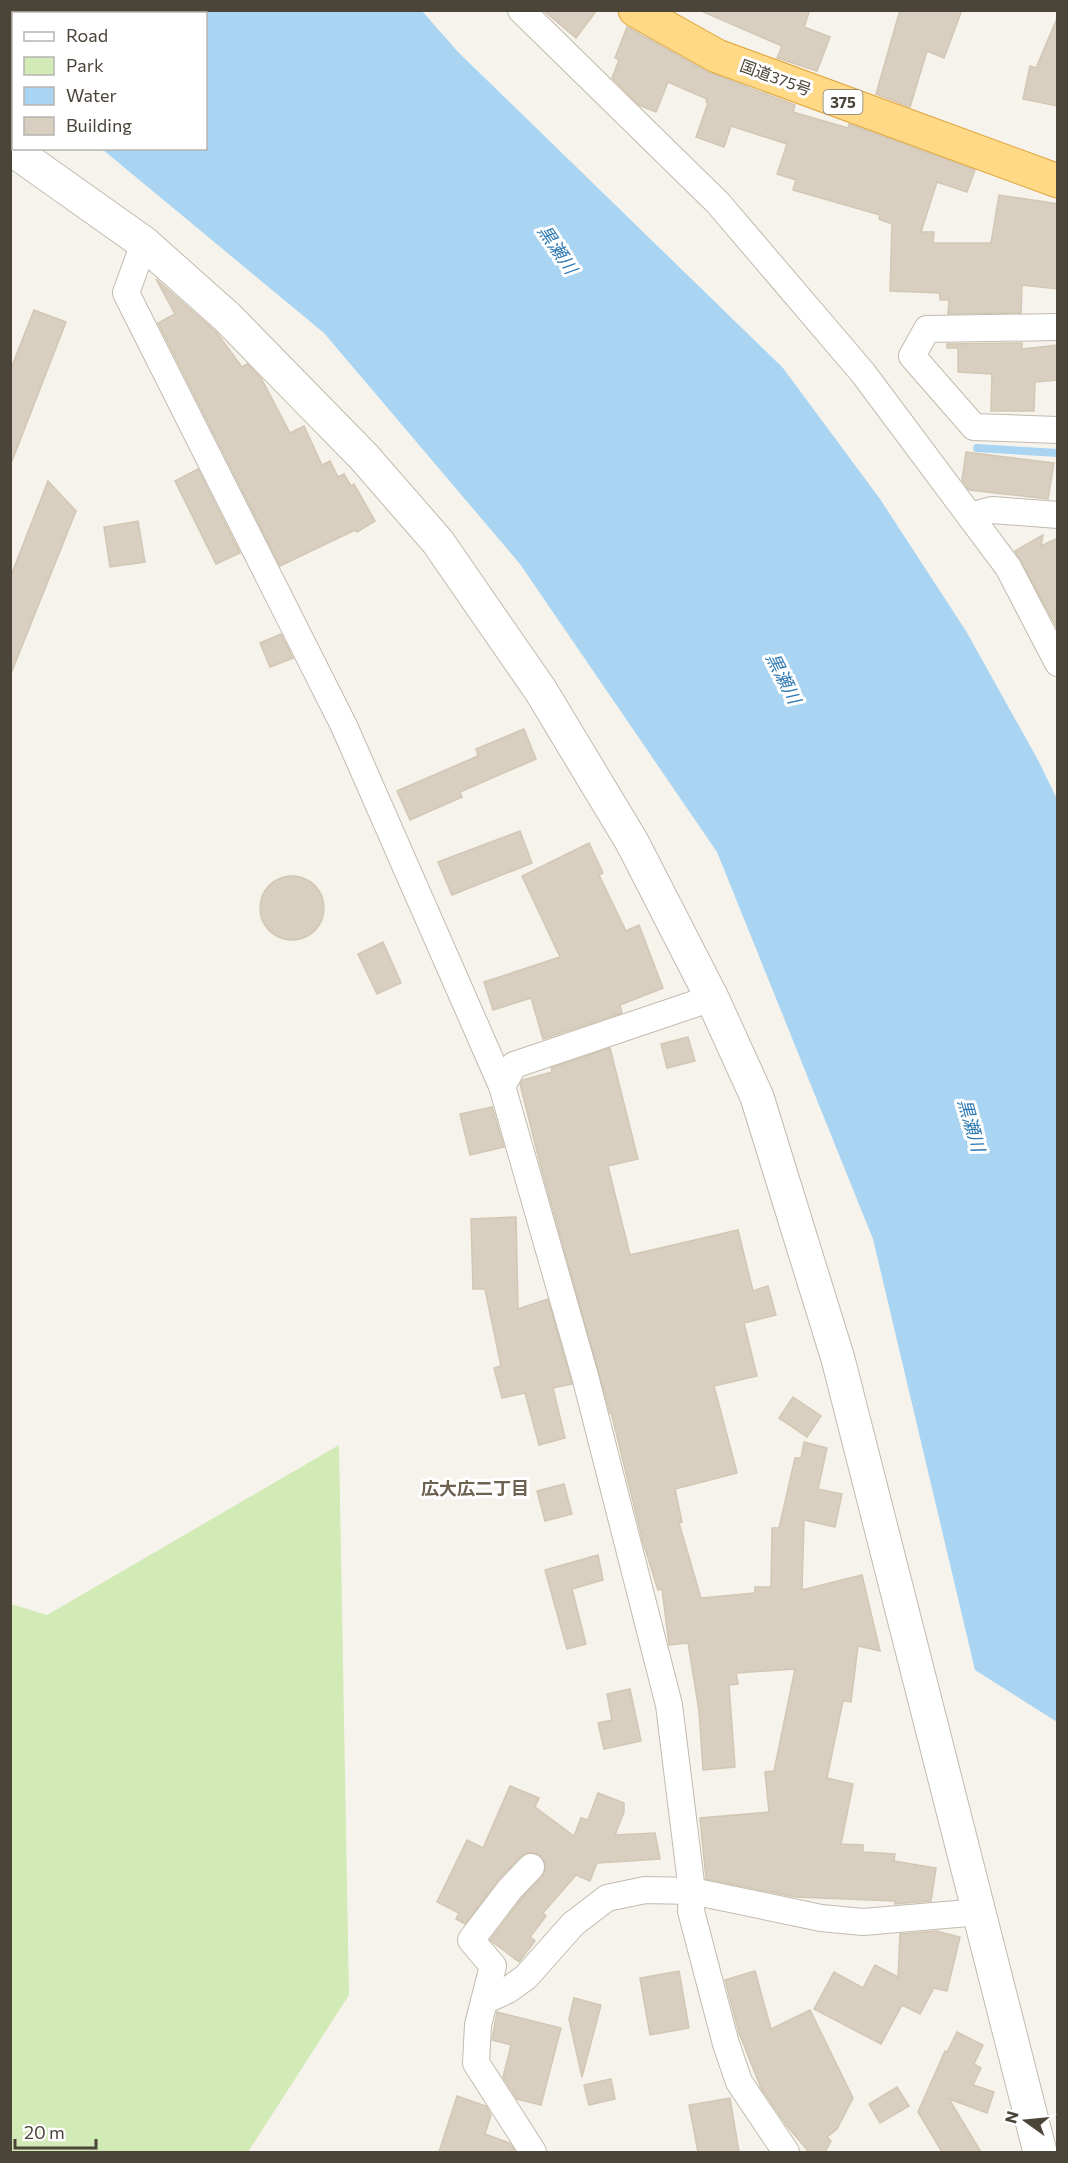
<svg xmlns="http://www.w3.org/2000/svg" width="1068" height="2163" font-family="Commissioner,'Noto Sans JP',sans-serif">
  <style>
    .green { fill: #d2eab5 }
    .water { fill: #a9d4f2 }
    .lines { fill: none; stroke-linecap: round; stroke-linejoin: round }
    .stream { stroke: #a9d4f2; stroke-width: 8 }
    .building { fill: #d8cfc1; stroke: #d3c7b4; stroke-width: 1.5 }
    .minor-casing { stroke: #c2bbae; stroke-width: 28 }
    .tertiary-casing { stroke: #c2bbae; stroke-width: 35 }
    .trunk-casing { stroke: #e0a43c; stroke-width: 35 }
    .minor { stroke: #fff; stroke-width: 26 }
    .tertiary { stroke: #fff; stroke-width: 33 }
    .trunk { stroke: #ffd985; stroke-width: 33 }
    .labels { text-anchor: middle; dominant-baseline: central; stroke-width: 6; stroke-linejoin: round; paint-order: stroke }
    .shield { fill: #fff; stroke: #817c74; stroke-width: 1.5 }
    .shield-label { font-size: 15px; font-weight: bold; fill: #4b4439 }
    .street-label { font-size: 16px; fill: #4b4439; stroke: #fff }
    .water-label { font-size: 18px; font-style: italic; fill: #2e7ab2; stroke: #fff }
    .neighbourhood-label { font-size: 18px; font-weight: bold; fill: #6e6250; stroke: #fff }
  </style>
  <rect width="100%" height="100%" fill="#f6f3ec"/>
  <path class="green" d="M 339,1445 L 349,1995 L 248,2152 L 11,2152 L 11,1604 L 47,1615 Z"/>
  <path class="water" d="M 11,10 L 422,11 L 458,52 L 783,368 L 880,499 L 966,631 L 1038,760 L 1057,799 L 1057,1722 L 975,1670 L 873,1239 L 717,852 L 520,564 L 324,333 L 102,149 L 206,148 L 206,14 L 14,14 L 13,69 L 11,67 Z"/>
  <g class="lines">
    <path class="stream" d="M 977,448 L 1058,453"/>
  </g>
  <g class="building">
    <path d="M 543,10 L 597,10 L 576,38 Z"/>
    <path d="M 699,10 L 810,10 L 804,27 L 830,37 L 817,71 L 777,58 L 782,46 Z"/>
    <path d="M 900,10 L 962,10 L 944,58 L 927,51 L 910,107 L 876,94 Z"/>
    <path d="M 1058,16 L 1058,106 L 1023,99 L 1030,66 L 1036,68 Z"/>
    <path d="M 627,27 L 708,72 L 795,105 L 793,112 L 848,128 L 849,124 L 975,170 L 967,192 L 937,182 L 921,232 L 934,232 L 933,243 L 991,243 L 999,195 L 1058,204 L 1058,289 L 1022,285 L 1021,313 L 948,314 L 949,300 L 940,300 L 940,293 L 890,291 L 892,224 L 879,219 L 880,215 L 793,190 L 796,180 L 777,174 L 787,144 L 731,126 L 724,147 L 696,137 L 708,103 L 706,102 L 707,99 L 668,82 L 656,112 L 639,105 L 612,78 L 619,60 L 615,58 Z"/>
    <path d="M 156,279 L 217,333 L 242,367 L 247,364 L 261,378 L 290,433 L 304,426 L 322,465 L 330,461 L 338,477 L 344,474 L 351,486 L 354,484 L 375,521 L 357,532 L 355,530 L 280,566 L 158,323 L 175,314 Z"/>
    <path d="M 34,310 L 66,322 L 12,461 L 10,461 L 10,371 Z"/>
    <path d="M 1022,343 L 1022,349 L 1058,345 L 1058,380 L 1035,382 L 1034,411 L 991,411 L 992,374 L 958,372 L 958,348 L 947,348 L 947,344 Z"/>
    <path d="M 966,452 L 1054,463 L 1048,499 L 969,490 L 962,480 Z"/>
    <path d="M 198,469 L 240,553 L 216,564 L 175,481 Z"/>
    <path d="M 48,481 L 76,511 L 10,676 L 10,578 Z"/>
    <path d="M 138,521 L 145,562 L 110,567 L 104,527 Z"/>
    <path d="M 1043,535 L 1041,546 L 1058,538 L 1058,630 L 1015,551 Z"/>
    <path d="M 281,634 L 293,658 L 270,667 L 260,643 Z"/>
    <path d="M 524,729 L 536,759 L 460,792 L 462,797 L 410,820 L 397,791 L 478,756 L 476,749 Z"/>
    <path d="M 520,831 L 532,863 L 452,895 L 438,862 Z"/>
    <path d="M 589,843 L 603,873 L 599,875 L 626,931 L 639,925 L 663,988 L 620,1005 L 622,1013 L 543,1039 L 531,998 L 493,1010 L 484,982 L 560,957 L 522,876 Z"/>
    <circle cx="292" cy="908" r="32"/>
    <path d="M 383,942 L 401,983 L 377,994 L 358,954 Z"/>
    <path d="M 688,1037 L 695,1061 L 667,1068 L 661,1044 Z"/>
    <path d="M 610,1048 L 638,1159 L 608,1166 L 630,1255 L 738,1230 L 753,1291 L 768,1286 L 776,1315 L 744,1323 L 757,1376 L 714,1386 L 737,1473 L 675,1489 L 682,1522 L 679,1523 L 701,1598 L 755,1593 L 755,1587 L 771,1587 L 772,1528 L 779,1528 L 795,1458 L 801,1458 L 804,1442 L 827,1448 L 818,1489 L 842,1494 L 835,1527 L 804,1520 L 802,1590 L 862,1575 L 880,1651 L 858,1646 L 851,1702 L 843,1701 L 827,1778 L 853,1784 L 841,1844 L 863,1845 L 863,1852 L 895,1854 L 894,1861 L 936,1868 L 931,1901 L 895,1904 L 895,1901 L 795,1897 L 706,1879 L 700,1818 L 769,1812 L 765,1772 L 774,1771 L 795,1669 L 736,1673 L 738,1684 L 729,1685 L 735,1767 L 703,1770 L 699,1711 L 688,1643 L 669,1645 L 662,1589 L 658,1590 L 643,1542 L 611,1412 L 610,1413 L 541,1167 L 520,1084 L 523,1080 L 552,1072 L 551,1068 Z"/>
    <path d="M 492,1107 L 504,1147 L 470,1155 L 460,1114 Z"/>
    <path d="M 516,1217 L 518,1309 L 548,1299 L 572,1384 L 553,1388 L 565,1438 L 539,1445 L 525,1393 L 502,1398 L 494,1368 L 501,1366 L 485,1289 L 473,1289 L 471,1219 Z"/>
    <path d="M 793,1397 L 821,1416 L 807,1437 L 779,1418 Z"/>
    <path d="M 564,1484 L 572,1514 L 545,1521 L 537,1491 Z"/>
    <path d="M 598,1555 L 603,1580 L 572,1589 L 586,1644 L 567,1649 L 545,1570 Z"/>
    <path d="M 630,1689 L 641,1741 L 604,1749 L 598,1723 L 612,1720 L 607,1694 Z"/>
    <path d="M 510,1786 L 539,1798 L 535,1807 L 574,1836 L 581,1818 L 588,1820 L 598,1793 L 624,1803 L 624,1812 L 615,1835 L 655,1833 L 660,1859 L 597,1863 L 590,1881 L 576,1875 L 543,1913 L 546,1916 L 530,1937 L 535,1941 L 519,1962 L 490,1940 L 521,1899 L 542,1877 L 545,1871 L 545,1863 L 541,1856 L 535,1853 L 527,1853 L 520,1857 L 498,1880 L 465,1924 L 456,1919 L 459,1913 L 437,1902 L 467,1840 L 483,1848 Z"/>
    <path d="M 936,1931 L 960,1937 L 947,1991 L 934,1988 L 920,2014 L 902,2005 L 881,2044 L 814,2009 L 834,1972 L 863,1988 L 875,1965 L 898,1977 L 900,1934 Z"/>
    <path d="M 679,1971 L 689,2028 L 650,2035 L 640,1978 Z"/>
    <path d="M 755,1971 L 771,2029 L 810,2010 L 853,2098 L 837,2129 L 827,2137 L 831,2141 L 825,2152 L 809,2152 L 787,2126 L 761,2088 L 739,2033 L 725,1980 Z"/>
    <path d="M 574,1998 L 601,2005 L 582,2077 L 569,2019 Z"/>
    <path d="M 497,2012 L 561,2028 L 541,2105 L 517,2099 L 503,2077 L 511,2045 L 492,2040 Z"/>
    <path d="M 957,2032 L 983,2045 L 974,2064 L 981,2068 L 973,2085 L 994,2092 L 987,2113 L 949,2099 L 981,2152 L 942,2152 L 918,2112 L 945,2051 L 947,2052 Z"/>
    <path d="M 611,2079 L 615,2099 L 589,2105 L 584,2085 Z"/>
    <path d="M 897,2087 L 909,2106 L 880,2123 L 869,2104 Z"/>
    <path d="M 457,2096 L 486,2106 L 491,2115 L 485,2134 L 509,2143 L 516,2152 L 439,2152 Z"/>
    <path d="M 730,2098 L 739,2152 L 698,2152 L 689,2105 Z"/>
  </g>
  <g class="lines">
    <defs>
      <g id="minor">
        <path d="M 521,10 L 718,203 L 863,373 L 1008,567 L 1058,663"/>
        <path d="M 144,243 L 126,293 L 344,726 L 502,1086"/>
        <path d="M 1058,327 L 927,329 L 912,356 L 974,427 L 1058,430"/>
        <path d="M 970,516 L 992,510 L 1058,515"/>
        <path d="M 712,998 L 514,1065 L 502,1086 L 585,1376 L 669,1705 L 692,1891 L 691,1911 L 726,2044 L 739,2082 L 786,2152"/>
        <path d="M 531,1867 L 510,1889 L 471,1940 L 493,1966 L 478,2025 L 476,2063 L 533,2152"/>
        <path d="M 484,2001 L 508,1990 L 526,1977 L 573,1924 L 607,1898 L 645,1890 L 692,1891 L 821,1918 L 863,1922 L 980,1912"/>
      </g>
      <path id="tertiary" d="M 10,148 L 144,243 L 227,317 L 364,457 L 438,542 L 541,691 L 632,842 L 712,998 L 757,1097 L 838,1359 L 1040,2152"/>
      <path id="trunk" d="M 635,10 L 717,56 L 1058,181"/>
    </defs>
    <use href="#minor" class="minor-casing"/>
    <use href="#tertiary" class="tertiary-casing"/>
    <use href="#trunk" class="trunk-casing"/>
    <use href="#minor" class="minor"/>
    <use href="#tertiary" class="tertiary"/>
    <use href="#trunk" class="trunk"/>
  </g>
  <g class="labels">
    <rect class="shield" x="823.5" y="90" width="39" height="24" rx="4.5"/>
    <g class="shield-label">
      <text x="843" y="102">375</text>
    </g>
    <g class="street-label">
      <text transform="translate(776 77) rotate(20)">国道375号</text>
    </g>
    <g class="water-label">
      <text transform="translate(558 249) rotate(56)">黒瀬川</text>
      <text transform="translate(784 678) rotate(63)">黒瀬川</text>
      <text transform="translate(972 1125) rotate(74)">黒瀬川</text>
    </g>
    <g class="neighbourhood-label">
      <text x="475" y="1488">広大広二丁目</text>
    </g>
  </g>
  <rect width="1068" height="2163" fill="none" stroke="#4b4439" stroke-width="24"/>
  <rect x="12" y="12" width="195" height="138" fill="#ffffff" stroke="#b7b4b0" stroke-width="1.5"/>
  <rect x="24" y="32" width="30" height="9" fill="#ffffff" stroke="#b7b4b0" stroke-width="1.5"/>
  <text x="66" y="42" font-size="18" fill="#4b4439">Road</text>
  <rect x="24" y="57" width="30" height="18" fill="#d2eab5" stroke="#b7b4b0" stroke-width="1.5"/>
  <text x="66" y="72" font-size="18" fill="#4b4439">Park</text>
  <rect x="24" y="87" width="30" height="18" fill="#a9d4f2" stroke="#b7b4b0" stroke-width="1.5"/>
  <text x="66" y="102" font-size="18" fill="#4b4439">Water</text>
  <rect x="24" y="117" width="30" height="18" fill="#d8cfc1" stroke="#b7b4b0" stroke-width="1.5"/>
  <text x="66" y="132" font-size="18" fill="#4b4439">Building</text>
  <g transform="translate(1026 2121) rotate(285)" stroke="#ffffff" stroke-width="4.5" paint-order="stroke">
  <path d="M0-4.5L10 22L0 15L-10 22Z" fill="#4b4439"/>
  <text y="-9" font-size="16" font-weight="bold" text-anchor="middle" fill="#4b4439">N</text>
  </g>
  <path d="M15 2139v9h81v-9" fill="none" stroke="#4b4439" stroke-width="3"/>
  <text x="24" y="2139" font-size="18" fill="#4b4439" stroke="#ffffff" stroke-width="4.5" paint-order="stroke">20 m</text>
</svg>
